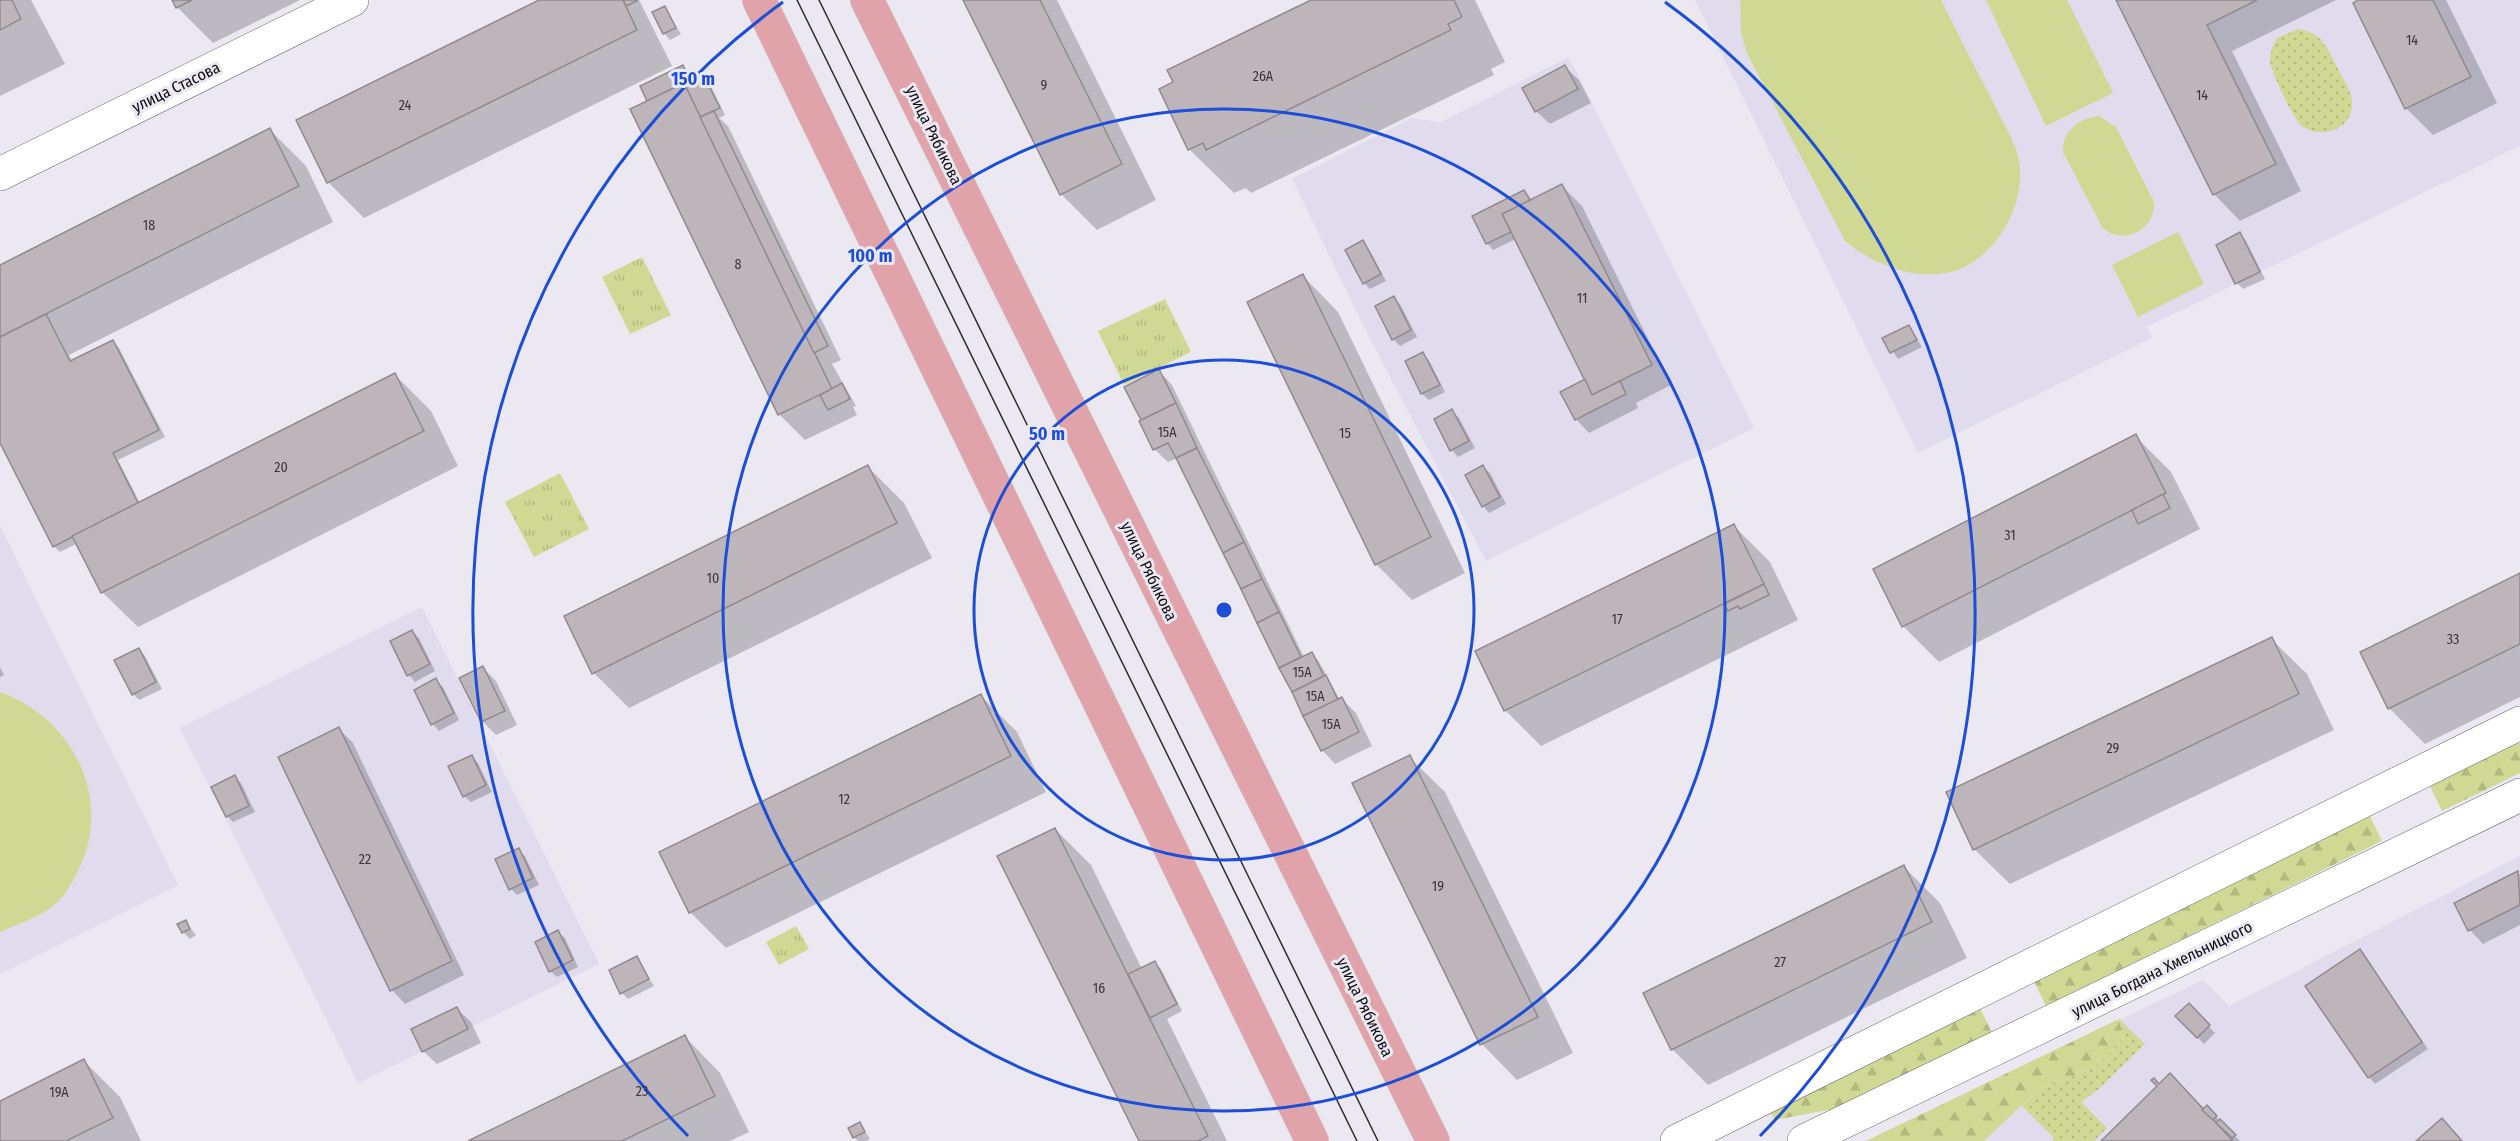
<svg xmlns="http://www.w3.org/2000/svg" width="2520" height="1141" font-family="'Fira Sans Condensed',sans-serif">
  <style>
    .built { fill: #e0dced }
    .grass { fill: url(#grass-dots) }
    .forest { fill: url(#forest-firs) }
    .park { fill: url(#park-tufts) }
    .garden { fill: #d0d993 }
    .shadow { fill: #0003 }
    .building { fill: #beb5ba; stroke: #92898e; stroke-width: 1.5 }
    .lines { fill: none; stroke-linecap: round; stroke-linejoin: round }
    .minor-casing { stroke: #69676f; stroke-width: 34 }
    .major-casing { stroke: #cacaca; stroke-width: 34 }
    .minor { stroke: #fff; stroke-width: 33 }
    .major { stroke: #e0a3aa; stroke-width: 33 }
    .tram { stroke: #2e2d32; stroke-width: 1.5 }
    .ring { fill: none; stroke: #1d4ed8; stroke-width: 3 }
    .labels { text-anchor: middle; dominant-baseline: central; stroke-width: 6; stroke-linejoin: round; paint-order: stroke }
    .number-label { font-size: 14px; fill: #39363a }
    .street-label { font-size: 16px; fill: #0d0c10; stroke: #ebe8f2 }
    .centre { fill: #1d4ed8; stroke: #ebe8f2; stroke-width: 3 }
    .ring-label { font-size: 18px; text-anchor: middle; font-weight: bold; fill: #1d4ed8; stroke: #ebe8f2; stroke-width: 6; stroke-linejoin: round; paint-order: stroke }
  </style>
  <defs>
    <pattern id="grass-dots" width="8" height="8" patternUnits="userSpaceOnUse" patternTransform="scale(1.5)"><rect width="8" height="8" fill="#d0d993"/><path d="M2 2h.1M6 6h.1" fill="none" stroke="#b1b97e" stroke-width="1.8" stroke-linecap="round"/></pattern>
    <pattern id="forest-firs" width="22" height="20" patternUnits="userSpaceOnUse" patternTransform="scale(1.5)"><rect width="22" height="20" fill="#d0d993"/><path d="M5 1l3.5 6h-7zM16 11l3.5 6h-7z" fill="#b1b97e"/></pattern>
    <pattern id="park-tufts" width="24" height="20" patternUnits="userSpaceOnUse" patternTransform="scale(1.5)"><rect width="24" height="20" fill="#d0d993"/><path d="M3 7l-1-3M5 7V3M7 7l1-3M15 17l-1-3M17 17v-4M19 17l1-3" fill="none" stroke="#b1b97e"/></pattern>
  </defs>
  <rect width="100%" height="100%" fill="#ebe8f2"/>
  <g class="built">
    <path d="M 1695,0 L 2520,0 L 2520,146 L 2147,327 L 2152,338 L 1918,453 Z"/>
    <path d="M 1569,57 L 1754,428 L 1486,561 L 1364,327 L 1292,179 L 1412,118 L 1441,122 Z"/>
    <path d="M 0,526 L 178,885 L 0,974 Z"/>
    <path d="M 422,607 L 599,964 L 358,1083 L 180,728 Z"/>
    <path d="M 2520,856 L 2520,1141 L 1866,1141 L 2203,980 L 2229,1006 Z"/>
  </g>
  <g class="grass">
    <path d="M 2298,29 C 2322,32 2328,49 2338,69 C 2344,80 2354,94 2352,107 C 2350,131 2319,139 2302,126 C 2293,119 2270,70 2270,60 C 2270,52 2273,45 2277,38 Z"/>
    <path d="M 2119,1019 L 2145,1044 L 2100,1088 L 2081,1102 L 2107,1128 L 2094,1141 L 2053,1141 L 2053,1137 L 2022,1106 L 2038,1090 L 2094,1068 L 2123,1039 Z"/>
  </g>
  <g class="forest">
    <path d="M 2520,740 L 2520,773 L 2442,811 L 2429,784 Z"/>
    <path d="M 2369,814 L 2382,841 L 2046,1006 L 2033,979 Z"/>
    <path d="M 1979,1006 L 1992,1033 L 1843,1107 L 1775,1120 L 1769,1109 Z"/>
    <path d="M 2119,1019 L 2123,1039 L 2094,1068 L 2038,1090 L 1984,1141 L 1866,1141 Z"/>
  </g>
  <g class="park">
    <path d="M 642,257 L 671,315 L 630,334 L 602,277 Z"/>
    <path d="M 1165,299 L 1191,352 L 1124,385 L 1098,331 Z"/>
    <path d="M 560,473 L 589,529 L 534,557 L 505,502 Z"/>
    <path d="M 796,926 L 809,949 L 779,965 L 766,942 Z"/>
  </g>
  <g class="garden">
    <path d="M 1740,0 L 1941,0 C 1958,34 1975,68 1993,102 C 2001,119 2013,137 2018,156 C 2030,201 1994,265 1946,273 C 1909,279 1872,263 1845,241 L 1747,53 L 1741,33 Z"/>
    <path d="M 1986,0 L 2067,0 L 2113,93 L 2046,126 Z"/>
    <path d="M 2099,116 L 2116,127 L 2154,202 C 2156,230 2122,247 2102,227 L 2063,152 C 2062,131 2079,118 2099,116 Z"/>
    <path d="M 2178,232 L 2204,284 L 2138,317 L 2112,265 Z"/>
    <path d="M 0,692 C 68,716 110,790 83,860 C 76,876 67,895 53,906 C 38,918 17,924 0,932 Z"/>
  </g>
  <g class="shadow">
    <path d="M 0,0 L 31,0 L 65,64 L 0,96 Z"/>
    <path d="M 174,0 L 300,0 L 213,43 L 177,7 Z"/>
    <path d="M 542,0 L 639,0 L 672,66 L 364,218 L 328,182 Z"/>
    <path d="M 965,0 L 1057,0 L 1156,200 L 1097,230 L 1061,194 Z"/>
    <path d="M 1314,0 L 1475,0 L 1505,62 L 1491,69 L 1494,75 L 1251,193 L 1246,188 L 1234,193 L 1189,149 L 1175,83 Z"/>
    <path d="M 2118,0 L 2336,0 L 2232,51 L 2301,191 L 2240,221 L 2214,194 Z"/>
    <path d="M 2362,0 L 2446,0 L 2497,103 L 2433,135 L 2407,109 L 2355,3 Z"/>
    <path d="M 664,8 L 681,34 L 670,40 L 664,33 Z"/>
    <path d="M 682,67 L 692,81 L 702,76 L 709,82 L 725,115 L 719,118 L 728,126 L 841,360 L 832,364 L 856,406 L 853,407 L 857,415 L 805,440 L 779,414 L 650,101 Z"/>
    <path d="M 1565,67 L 1579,80 L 1591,103 L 1550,124 L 1536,111 Z"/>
    <path d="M 270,130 L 306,166 L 333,222 L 69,355 L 72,362 L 113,341 L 119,348 L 165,437 L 118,460 L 140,503 L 395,375 L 431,411 L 458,466 L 138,627 L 102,592 L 78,543 L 60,552 L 54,546 L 0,439 L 0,266 Z"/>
    <path d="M 1562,186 L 1582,206 L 1671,385 L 1636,403 L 1638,408 L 1589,433 L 1576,419 L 1589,386 L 1516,239 L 1493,250 L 1487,243 L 1524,192 L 1532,200 Z"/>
    <path d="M 2240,234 L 2246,241 L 2265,279 L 2243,289 L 2237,283 Z"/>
    <path d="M 1363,242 L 1369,249 L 1386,281 L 1370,289 L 1364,283 Z"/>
    <path d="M 1303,276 L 1338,312 L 1465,573 L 1412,600 L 1376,564 Z"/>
    <path d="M 1393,298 L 1400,304 L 1417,337 L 1400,346 L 1393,339 L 1377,306 Z"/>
    <path d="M 1909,326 L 1922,347 L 1898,359 L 1884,338 Z"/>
    <path d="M 1423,354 L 1429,360 L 1445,392 L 1429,400 L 1422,394 L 1407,362 Z"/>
    <path d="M 1159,371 L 1172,385 L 1304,657 L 1312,653 L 1318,660 L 1340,700 L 1342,699 L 1356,713 L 1372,746 L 1335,764 L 1322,750 L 1177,458 L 1168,462 L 1154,449 L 1126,388 Z"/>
    <path d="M 1452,411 L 1459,418 L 1475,448 L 1458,457 L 1452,450 Z"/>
    <path d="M 2135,436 L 2171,472 L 2200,529 L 1939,662 L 1903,626 L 1875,569 Z"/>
    <path d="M 868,467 L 904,503 L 932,558 L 629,708 L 594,673 Z"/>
    <path d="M 1483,467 L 1490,473 L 1506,504 L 1489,513 L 1483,506 Z"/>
    <path d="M 1734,526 L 1770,562 L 1798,620 L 1541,746 L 1505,710 Z"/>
    <path d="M 2520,575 L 2520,697 L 2425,744 L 2389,708 L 2362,653 Z"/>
    <path d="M 412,631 L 419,638 L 435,671 L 415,682 L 409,675 L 392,642 Z"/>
    <path d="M 2271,639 L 2307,674 L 2334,730 L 2010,884 L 1974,849 Z"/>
    <path d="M 139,649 L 145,656 L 162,689 L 139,700 L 133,694 Z"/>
    <path d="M 0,667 L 4,675 L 0,677 Z"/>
    <path d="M 483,668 L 496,681 L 517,725 L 496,735 L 482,721 Z"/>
    <path d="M 436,680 L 443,687 L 459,720 L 439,731 L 433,724 Z"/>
    <path d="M 981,696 L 1017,732 L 1046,792 L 726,948 L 690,912 Z"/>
    <path d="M 339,729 L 353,743 L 464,975 L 405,1004 L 392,990 Z"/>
    <path d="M 472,757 L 478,763 L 492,792 L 471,802 L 464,796 Z"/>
    <path d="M 1409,757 L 1445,792 L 1573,1053 L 1517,1080 L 1482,1044 Z"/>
    <path d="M 234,777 L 241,783 L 255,812 L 233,822 L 227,816 Z"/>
    <path d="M 1055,829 L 1091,865 L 1142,969 L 1155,963 L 1161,969 L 1182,1011 L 1167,1019 L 1227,1141 L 1140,1141 Z"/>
    <path d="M 518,850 L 525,856 L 539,885 L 517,895 L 511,889 Z"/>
    <path d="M 1904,867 L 1940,903 L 1967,958 L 1708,1085 L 1672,1049 L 1645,994 Z"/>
    <path d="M 2518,873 L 2520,875 L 2520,925 L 2483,944 L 2470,930 L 2456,904 Z"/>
    <path d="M 185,922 L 196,935 L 190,939 L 183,932 Z"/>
    <path d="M 558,932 L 565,938 L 578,967 L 557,977 L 550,971 Z"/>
    <path d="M 2360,951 L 2428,1049 L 2375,1084 L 2369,1077 Z"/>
    <path d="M 636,958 L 654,986 L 628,999 L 622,993 Z"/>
    <path d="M 2189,1006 L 2215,1033 L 2204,1044 L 2177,1016 Z"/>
    <path d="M 457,1009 L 471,1022 L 481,1043 L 437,1064 L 423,1051 Z"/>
    <path d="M 685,1037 L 720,1073 L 749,1132 L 730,1141 L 471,1141 Z"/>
    <path d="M 84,1061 L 120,1097 L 141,1141 L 0,1141 L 0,1102 Z"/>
    <path d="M 2170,1075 L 2205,1110 L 2207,1107 L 2240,1141 L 2103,1141 Z"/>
    <path d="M 860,1124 L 870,1139 L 866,1141 L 858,1141 L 854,1137 Z"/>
  </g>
  <g class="building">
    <path d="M 0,0 L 12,0 L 21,19 L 0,30 Z"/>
    <path d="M 172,0 L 192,0 L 176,8 Z"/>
    <path d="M 539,0 L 623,0 L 637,30 L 327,183 L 296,120 Z"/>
    <path d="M 623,0 L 637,0 L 637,1 L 626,6 Z"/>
    <path d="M 963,0 L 1040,0 L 1122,164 L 1060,195 Z"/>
    <path d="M 1311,0 L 1454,0 L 1462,17 L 1448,24 L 1451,30 L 1206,150 L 1203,143 L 1188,150 L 1159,89 L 1173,82 L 1167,70 Z"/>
    <path d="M 2116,0 L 2257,0 L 2207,25 L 2276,164 L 2213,195 Z"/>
    <path d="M 2358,0 L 2433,0 L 2471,77 L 2405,109 L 2353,3 Z"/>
    <path d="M 665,6 L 676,28 L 663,34 L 652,12 Z"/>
    <path d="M 683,65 L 690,80 L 647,101 L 640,86 Z"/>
    <path d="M 1565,65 L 1578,89 L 1535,112 L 1522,88 Z"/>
    <path d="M 703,74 L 720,108 L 700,117 L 684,83 Z"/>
    <path d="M 684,83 L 832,389 L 778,415 L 630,109 Z"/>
    <path d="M 714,111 L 828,346 L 814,353 L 700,117 Z"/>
    <path d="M 270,128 L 299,186 L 0,337 L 0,265 Z"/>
    <path d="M 1562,184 L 1652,365 L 1592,395 L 1502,214 Z"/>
    <path d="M 1524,190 L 1530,200 L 1502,214 L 1511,232 L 1486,244 L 1472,216 Z"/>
    <path d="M 2240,232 L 2260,272 L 2235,284 L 2216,245 Z"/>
    <path d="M 1363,240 L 1381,274 L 1363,284 L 1345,250 Z"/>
    <path d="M 1303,274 L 1431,537 L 1375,565 L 1247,302 Z"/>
    <path d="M 1394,296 L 1411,330 L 1392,340 L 1375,306 Z"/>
    <path d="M 46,314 L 70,361 L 113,340 L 159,430 L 113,453 L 138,503 L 53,547 L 0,443 L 0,337 Z"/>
    <path d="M 1909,325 L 1917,340 L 1890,353 L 1882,338 Z"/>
    <path d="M 1423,352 L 1440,385 L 1421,394 L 1405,361 Z"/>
    <path d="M 1159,369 L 1176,403 L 1141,420 L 1124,387 Z"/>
    <path d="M 395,373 L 424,431 L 101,593 L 72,536 Z"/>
    <path d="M 1585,379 L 1592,395 L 1620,381 L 1626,394 L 1575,420 L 1560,392 Z"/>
    <path d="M 842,383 L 850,399 L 828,410 L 820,395 Z"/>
    <path d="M 1176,403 L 1197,448 L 1176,458 L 1168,443 L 1153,450 L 1139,421 Z"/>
    <path d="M 1452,409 L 1469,441 L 1450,451 L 1434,419 Z"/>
    <path d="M 2136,434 L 2166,493 L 1902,627 L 1873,569 Z"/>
    <path d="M 1197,448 L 1244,542 L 1223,553 L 1176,458 Z"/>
    <path d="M 868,465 L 897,523 L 592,674 L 564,616 Z"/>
    <path d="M 1483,465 L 1500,497 L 1482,507 L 1465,475 Z"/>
    <path d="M 2163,494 L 2170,508 L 2138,524 L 2132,510 Z"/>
    <path d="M 1734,524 L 1764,584 L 1504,711 L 1475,651 Z"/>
    <path d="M 1244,542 L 1262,579 L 1241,589 L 1223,553 Z"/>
    <path d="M 2520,573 L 2520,644 L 2388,709 L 2360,652 Z"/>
    <path d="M 1262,579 L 1279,612 L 1257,623 L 1241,589 Z"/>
    <path d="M 1764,584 L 1769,595 L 1740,609 L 1738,606 L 1728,611 L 1724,604 Z"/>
    <path d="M 1279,612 L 1301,657 L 1279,668 L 1257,623 Z"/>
    <path d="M 412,630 L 430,664 L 407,676 L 390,641 Z"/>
    <path d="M 2272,637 L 2299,694 L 1973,850 L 1946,792 Z"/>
    <path d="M 139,648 L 156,682 L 132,695 L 114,660 Z"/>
    <path d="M 1312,652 L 1324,676 L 1292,692 L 1279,668 Z"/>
    <path d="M 483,666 L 505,711 L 481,722 L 459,678 Z"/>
    <path d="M 1326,675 L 1338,700 L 1303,716 L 1292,692 Z"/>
    <path d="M 436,678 L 454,713 L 431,725 L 414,690 Z"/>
    <path d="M 981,694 L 1011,756 L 689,913 L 659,852 Z"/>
    <path d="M 1342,697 L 1359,732 L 1321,751 L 1303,716 Z"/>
    <path d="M 339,727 L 452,961 L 390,991 L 278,757 Z"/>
    <path d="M 472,755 L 486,785 L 463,797 L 448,766 Z"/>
    <path d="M 1410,755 L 1538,1017 L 1480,1045 L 1352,783 Z"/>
    <path d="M 235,775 L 249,806 L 226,817 L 211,787 Z"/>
    <path d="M 1055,828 L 1208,1136 L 1198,1141 L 1139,1141 L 997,856 Z"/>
    <path d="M 519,848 L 533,878 L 509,890 L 495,859 Z"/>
    <path d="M 1904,865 L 1932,922 L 1671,1050 L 1643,993 Z"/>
    <path d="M 2518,871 L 2520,905 L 2468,931 L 2454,903 Z"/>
    <path d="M 186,920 L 190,929 L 182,933 L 177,924 Z"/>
    <path d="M 558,930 L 573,960 L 549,972 L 535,942 Z"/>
    <path d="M 2360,949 L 2422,1042 L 2368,1078 L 2305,986 Z"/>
    <path d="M 637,956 L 649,979 L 620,994 L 609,970 Z"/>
    <path d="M 1155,961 L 1177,1004 L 1150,1018 L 1128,974 Z"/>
    <path d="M 2189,1003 L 2210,1025 L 2197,1038 L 2175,1016 Z"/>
    <path d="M 457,1007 L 468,1029 L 422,1052 L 411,1029 Z"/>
    <path d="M 685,1035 L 715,1096 L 622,1141 L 468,1141 Z"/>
    <path d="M 84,1059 L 113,1118 L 66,1141 L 0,1141 L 0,1101 Z"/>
    <path d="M 2170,1073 L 2233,1141 L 2101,1141 L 2157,1086 L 2151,1080 L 2154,1078 L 2159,1084 Z"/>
    <path d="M 2207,1105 L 2217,1116 L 2213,1120 L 2202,1110 Z"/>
    <path d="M 2442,1118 L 2462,1141 L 2416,1141 Z"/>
    <path d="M 2220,1119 L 2236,1135 L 2232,1138 L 2216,1123 Z"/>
    <path d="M 860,1122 L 865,1132 L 853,1138 L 848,1128 Z"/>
  </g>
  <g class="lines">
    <defs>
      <g id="minor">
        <path d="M 0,174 L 352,0"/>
        <path d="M 1677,1141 L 2520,723"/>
        <path d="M 1804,1141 L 2520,795"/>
      </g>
      <g id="major">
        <path d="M 759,0 L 1312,1141"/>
        <path d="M 867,0 L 1433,1141"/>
      </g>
    </defs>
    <use href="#minor" class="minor-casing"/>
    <use href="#major" class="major-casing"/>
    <use href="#minor" class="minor"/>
    <use href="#major" class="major"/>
    <g class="tram">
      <path d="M 797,0 L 1357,1141"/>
      <path d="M 819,0 L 1378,1141"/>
    </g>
  </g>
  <g class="ring">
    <circle cx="1224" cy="610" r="250"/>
    <circle cx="1224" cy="610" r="501"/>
    <path d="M688 1136A751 751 0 0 1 783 2M1665 2A751 751 0 0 1 1760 1136"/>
  </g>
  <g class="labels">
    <g class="number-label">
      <text x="2412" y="40">14</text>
      <text x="1263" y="76">26А</text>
      <text x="1044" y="85">9</text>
      <text x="2202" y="95">14</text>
      <text x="405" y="105">24</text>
      <text x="149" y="225">18</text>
      <text x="738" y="264">8</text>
      <text x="1582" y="298">11</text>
      <text x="1167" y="432">15А</text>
      <text x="1345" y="433">15</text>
      <text x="281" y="467">20</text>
      <text x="2010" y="535">31</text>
      <text x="713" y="578">10</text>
      <text x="1617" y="619">17</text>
      <text x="2453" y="639">33</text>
      <text x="1302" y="672">15А</text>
      <text x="1315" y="696">15А</text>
      <text x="1331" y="724">15А</text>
      <text x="2113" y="748">29</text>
      <text x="844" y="799">12</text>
      <text x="365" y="859">22</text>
      <text x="1438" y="886">19</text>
      <text x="1780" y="962">27</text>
      <text x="1099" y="988">16</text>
      <text x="642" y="1091">23</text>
      <text x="59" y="1092">19А</text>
    </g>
    <g class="street-label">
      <text transform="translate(176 87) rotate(-26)">улица Стасова</text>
      <text transform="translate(934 135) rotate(64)">улица Рябикова</text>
      <text transform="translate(1149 571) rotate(64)">улица Рябикова</text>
      <text transform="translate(2162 969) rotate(-26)">улица Богдана Хмельницкого</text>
      <text transform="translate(1365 1007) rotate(64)">улица Рябикова</text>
    </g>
  </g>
  <circle cx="1224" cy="610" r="9" class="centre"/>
  <g class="ring-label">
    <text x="693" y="85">150 m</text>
    <text x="870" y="262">100 m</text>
    <text x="1047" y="440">50 m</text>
  </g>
</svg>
